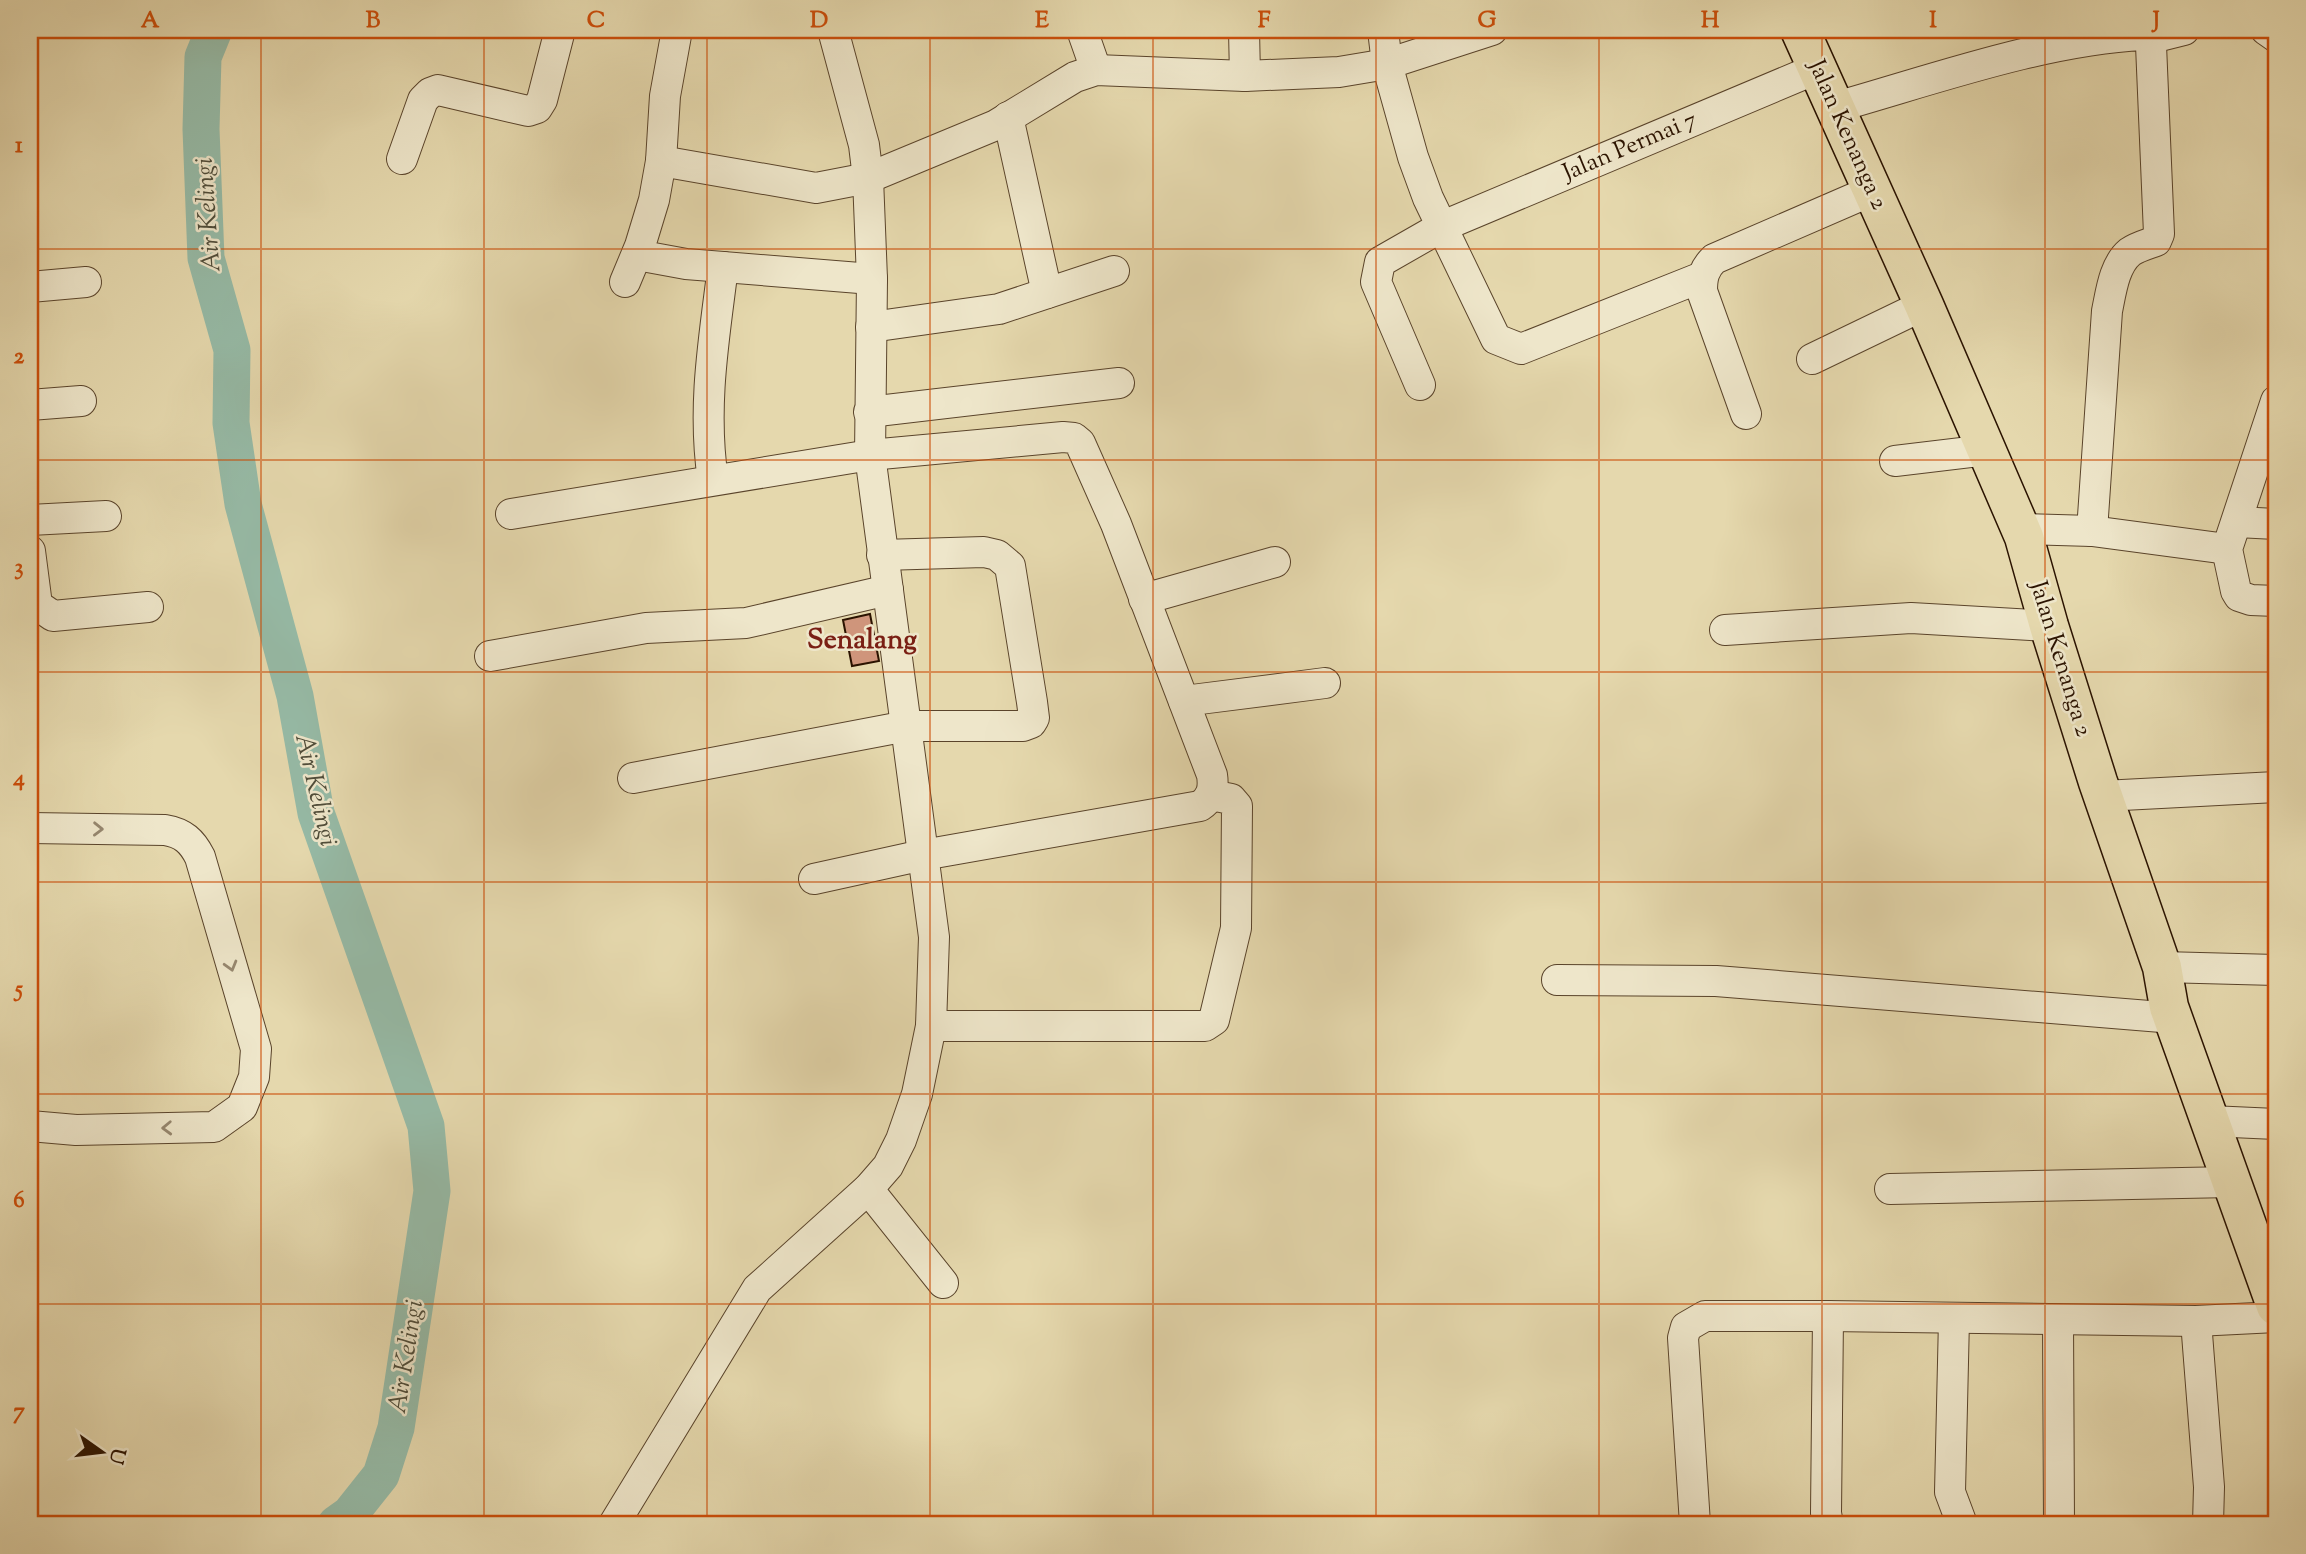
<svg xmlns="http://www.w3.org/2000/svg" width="2306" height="1554" font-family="'Sorts Mill Goudy',serif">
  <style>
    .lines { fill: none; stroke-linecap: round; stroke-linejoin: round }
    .river { stroke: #96baa6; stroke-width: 37 }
    .building { fill: #cf957b; stroke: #2b1300; stroke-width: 2 }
    .minor-casing { stroke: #5a442b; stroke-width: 32 }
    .major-casing { stroke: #2b1300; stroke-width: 41 }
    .minor { stroke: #eee6ca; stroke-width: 30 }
    .major { stroke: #e5d8ad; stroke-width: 38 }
    .oneway { stroke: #96876f }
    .grid { fill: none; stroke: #cc4e0a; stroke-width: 2; stroke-opacity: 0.55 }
    .labels { text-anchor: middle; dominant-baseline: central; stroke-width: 5; stroke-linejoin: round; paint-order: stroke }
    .street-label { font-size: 24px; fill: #2b1300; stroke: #eee6ca }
    .water-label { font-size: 26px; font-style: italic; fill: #504d3a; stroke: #eee6ca }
    .quarter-label { font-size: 28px; font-weight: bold; fill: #7a1f14; stroke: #eee6ca }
    .neatline { fill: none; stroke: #cc4e0a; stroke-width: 2.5 }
    .grid-label { font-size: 23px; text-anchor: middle; font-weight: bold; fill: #cc4e0a }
  </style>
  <rect width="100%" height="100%" fill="#e5d8ad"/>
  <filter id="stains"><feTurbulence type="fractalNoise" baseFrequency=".00286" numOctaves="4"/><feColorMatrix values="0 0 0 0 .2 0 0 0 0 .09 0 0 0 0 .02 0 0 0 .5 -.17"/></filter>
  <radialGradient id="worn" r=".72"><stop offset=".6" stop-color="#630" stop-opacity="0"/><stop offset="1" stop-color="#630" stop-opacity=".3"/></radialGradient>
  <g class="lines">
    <path class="river" d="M 214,30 L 203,57 L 201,129 L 206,258 L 232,350 L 231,423 L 243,504 L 295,696 L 316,813 L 426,1126 L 432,1191 L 396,1428 L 381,1475 L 350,1514 L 336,1524"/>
  </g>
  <path class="building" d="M 870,614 L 879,661 L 852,666 L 843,620 Z"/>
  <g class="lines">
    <defs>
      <g id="minor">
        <path d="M 1082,30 L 1096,70"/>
        <path d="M 1244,30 L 1245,76"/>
        <path d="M 1383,30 L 1387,64 L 1413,157 L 1428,198 L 1496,339 L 1521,349 L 1702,277"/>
        <path d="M 2266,30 L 2276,37"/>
        <path d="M 2148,39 L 2184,30"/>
        <path d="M 1836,107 C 1932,80 2043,40 2143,35 L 2148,39 L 2151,45 L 2159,234 L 2156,241 C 2148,244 2137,247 2130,252 C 2114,265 2111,292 2107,311 L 2092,531"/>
        <path d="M 1008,117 L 1047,293"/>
        <path d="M 402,159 L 423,100 L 430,93 L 438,90 L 528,111 L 537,108 L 542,100 L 560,30"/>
        <path d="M 661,161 L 816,188 L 868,178 L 996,125 L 1075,77 L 1096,70 L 1245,76 L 1339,72 L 1387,64 L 1492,30"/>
        <path d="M 637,255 L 686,264 L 872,279"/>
        <path d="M 625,282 L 640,246 L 654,200 L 661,161 L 665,96 L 677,30"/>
        <path d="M 30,287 L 86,282"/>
        <path d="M 871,327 L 999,309 L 1114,271"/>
        <path d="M 1812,359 L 1924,305"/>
        <path d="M 1420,385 L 1376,282 L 1380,262 L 1443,226 L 1816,69"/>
        <path d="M 2276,401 L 2227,549 L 2236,591 L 2239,596 L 2251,600 L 2276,601"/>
        <path d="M 30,405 L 81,401"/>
        <path d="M 869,412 L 1119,383"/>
        <path d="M 1746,414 L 1702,291 C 1702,277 1704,269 1714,259 L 1871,191"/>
        <path d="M 1895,461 L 1987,450"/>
        <path d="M 713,480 C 702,407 714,339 723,267"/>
        <path d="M 511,514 L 870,455 L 1063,437 L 1074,438 L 1080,443 L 1116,524 L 1212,775 C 1214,788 1212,798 1200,806 L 923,855 L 814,879"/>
        <path d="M 30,520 L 106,516"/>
        <path d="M 2237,522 L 2276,524"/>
        <path d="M 2021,529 L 2092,531 L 2227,549"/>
        <path d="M 30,551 L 37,605 L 53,616 L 148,607"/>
        <path d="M 1144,599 L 1275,562"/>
        <path d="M 1725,630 L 1911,618 L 2049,626"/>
        <path d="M 490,656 L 646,628 L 746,623 L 888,590"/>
        <path d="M 1184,701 L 1325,683"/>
        <path d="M 633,778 L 907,726 L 1023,726 L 1031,723 L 1034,718 L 1032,702 L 1010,566 L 997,555 L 984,552 L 882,555"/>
        <path d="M 2103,796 L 2276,787"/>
        <path d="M 30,828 L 165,830 C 183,833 192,841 200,857 L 256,1049 L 254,1077 L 242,1107 L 214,1127 L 76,1130 L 30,1126"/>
        <path d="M 2162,967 L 2276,970"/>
        <path d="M 1557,980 L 1716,981 L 2174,1018"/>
        <path d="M 931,1026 L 1205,1026 L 1214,1020 L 1236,928 L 1237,806 L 1231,799 L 1211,795"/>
        <path d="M 2210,1121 L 2276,1124"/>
        <path d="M 868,1189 L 943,1283"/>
        <path d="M 1890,1189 L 2232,1182"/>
        <path d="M 1828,1316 L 1826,1513 L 1828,1524"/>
        <path d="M 1954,1319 L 1950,1492 L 1962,1524"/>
        <path d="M 2058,1320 L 2059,1524"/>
        <path d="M 2196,1321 L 2209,1487 L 2208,1524"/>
        <path d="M 614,1524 L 757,1289 L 868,1189 L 888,1166 L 901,1140 L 917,1094 L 931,1026 L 934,937 L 870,455 L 872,279 L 868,178 L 864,145 L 833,30"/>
        <path d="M 1695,1524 L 1683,1338 L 1686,1327 L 1705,1316 L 1828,1316 L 2196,1321 L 2276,1317"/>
      </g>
      <path id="major" d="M 1800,30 L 1924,305 L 2024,537 L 2049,626 L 2098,782 L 2162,967 L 2169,1007 L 2276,1306"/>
    </defs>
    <use href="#minor" class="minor-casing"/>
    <use href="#major" class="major-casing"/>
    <use href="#minor" class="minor"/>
    <use href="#major" class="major"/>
  </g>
  <defs><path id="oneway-chevron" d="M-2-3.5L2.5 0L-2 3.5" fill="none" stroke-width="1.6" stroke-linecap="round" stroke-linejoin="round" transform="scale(1.75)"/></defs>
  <g class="oneway">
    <use href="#oneway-chevron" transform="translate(98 829) rotate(1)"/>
    <use href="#oneway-chevron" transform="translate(231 966) rotate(74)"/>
    <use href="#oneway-chevron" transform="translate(167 1128) rotate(178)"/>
  </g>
  <path class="grid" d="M 261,30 L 261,1524M 484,30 L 484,1524M 707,30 L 707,1524M 930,30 L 930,1524M 1153,30 L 1153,1524M 1376,30 L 1376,1524M 1599,30 L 1599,1524M 1822,30 L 1822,1524M 2045,30 L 2045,1524M 30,249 L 2276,249M 30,460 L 2276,460M 30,672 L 2276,672M 30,882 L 2276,882M 30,1094 L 2276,1094M 30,1304 L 2276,1304"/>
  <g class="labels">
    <g class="street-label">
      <text transform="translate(1847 135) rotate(66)">Jalan Kenanga 2</text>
      <text transform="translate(1630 147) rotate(-23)">Jalan Permai 7</text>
      <text transform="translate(2060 659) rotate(73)">Jalan Kenanga 2</text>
    </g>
    <g class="water-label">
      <text transform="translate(209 215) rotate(-94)">Air Kelingi</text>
      <text transform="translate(315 790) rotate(77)">Air Kelingi</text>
      <text transform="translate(407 1357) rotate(-81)">Air Kelingi</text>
    </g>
    <g class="quarter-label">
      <text x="862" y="641">Senalang</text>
    </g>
  </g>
  <rect width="2306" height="1554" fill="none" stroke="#e5d8ad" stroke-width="77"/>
  <g transform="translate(102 1452) rotate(104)" stroke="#eee6ca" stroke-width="5" paint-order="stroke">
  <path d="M0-5L12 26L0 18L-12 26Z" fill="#2b1300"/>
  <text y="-10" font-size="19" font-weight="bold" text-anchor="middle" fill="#2b1300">U</text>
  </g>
  <rect x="38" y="38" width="2230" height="1478" class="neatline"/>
  <g class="grid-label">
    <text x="150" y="27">A</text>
    <text x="373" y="27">B</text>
    <text x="596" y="27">C</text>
    <text x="819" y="27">D</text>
    <text x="1042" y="27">E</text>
    <text x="1264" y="27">F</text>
    <text x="1487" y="27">G</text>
    <text x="1710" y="27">H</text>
    <text x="1933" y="27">I</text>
    <text x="2156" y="27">J</text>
    <text x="19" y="152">1</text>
    <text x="19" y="363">2</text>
    <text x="19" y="574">3</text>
    <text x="19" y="785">4</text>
    <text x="19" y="996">5</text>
    <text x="19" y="1207">6</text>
    <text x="19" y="1418">7</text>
  </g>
  <rect width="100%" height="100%" filter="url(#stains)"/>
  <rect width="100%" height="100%" fill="url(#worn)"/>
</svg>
